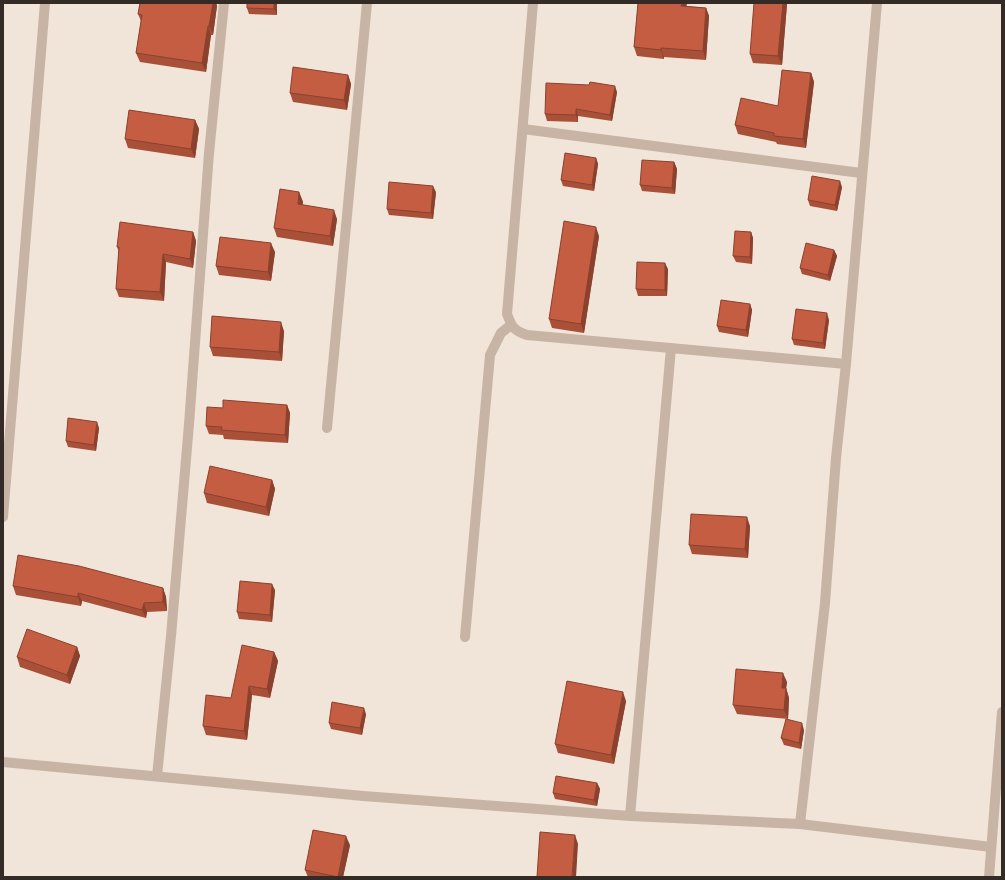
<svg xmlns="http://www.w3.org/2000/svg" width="1005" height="880" font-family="'PT Sans',sans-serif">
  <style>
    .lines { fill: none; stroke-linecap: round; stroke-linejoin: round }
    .minor { stroke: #c8b4a5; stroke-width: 10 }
    .wall { fill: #a95039 }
    .shaded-wall { fill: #8a412e }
    .building { fill: #c55d42; stroke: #8a412e }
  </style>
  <rect width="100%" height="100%" fill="#f1e4d8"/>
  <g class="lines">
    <g class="minor">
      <path d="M 533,3 L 507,314 C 512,327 513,330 527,335 L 846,364"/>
      <path d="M 523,129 L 861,173"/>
      <path d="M 327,428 L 367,3"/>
      <path d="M 3,517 L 45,3"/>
      <path d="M 465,637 L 490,355 L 501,333 L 511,325"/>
      <path d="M 3,762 L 363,796 L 630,816 L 800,824 L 991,847"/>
      <path d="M 157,776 L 171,636 L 189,424 L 209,153 L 224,3"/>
      <path d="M 630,816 L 671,348"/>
      <path d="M 800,824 L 825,603 L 836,458 L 846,364 L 877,3"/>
      <path d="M 989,877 L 1002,712"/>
    </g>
  </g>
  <g class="wall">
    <path d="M 140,3 L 216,3 L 217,6 L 216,13 L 213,35 L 211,35 L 206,72 L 140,62 L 136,53 L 141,21 L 138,14 Z"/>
    <path d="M 277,3 L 277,15 L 249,14 L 247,8 Z"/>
    <path d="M 638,3 L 687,3 L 686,6 L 706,8 L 709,16 L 706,60 L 664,57 L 664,59 L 637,56 L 634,47 Z"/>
    <path d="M 783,3 L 786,3 L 787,4 L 782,65 L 753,63 L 750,54 Z"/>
    <path d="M 811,73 L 814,82 L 806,148 L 777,144 L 776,142 L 738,134 L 735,125 L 778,106 Z"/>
    <path d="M 348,75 L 351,84 L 347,110 L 293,102 L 290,93 Z"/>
    <path d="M 617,92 L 612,121 L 578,116 L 578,122 L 547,121 L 545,114 Z"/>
    <path d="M 195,120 L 199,129 L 195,158 L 128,148 L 125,139 Z"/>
    <path d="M 596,158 L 598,164 L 594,191 L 563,186 L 561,180 Z"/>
    <path d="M 674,162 L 677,169 L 675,194 L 642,191 L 640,185 Z"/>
    <path d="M 842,187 L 837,211 L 810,206 L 808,200 Z"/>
    <path d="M 299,192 L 303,202 L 302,205 L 337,219 L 333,246 L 277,237 L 274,228 Z"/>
    <path d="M 436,192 L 433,219 L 389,215 L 387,209 Z"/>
    <path d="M 193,232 L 196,241 L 193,268 L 166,262 L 164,301 L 119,297 L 116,289 L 119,252 L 117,247 Z"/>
    <path d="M 751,232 L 753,238 L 752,264 L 736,262 L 733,256 Z"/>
    <path d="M 599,236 L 584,333 L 552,328 L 549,319 Z"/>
    <path d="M 834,250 L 837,256 L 830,281 L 802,274 L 800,268 Z"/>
    <path d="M 275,252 L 271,281 L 219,275 L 216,266 Z"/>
    <path d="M 668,269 L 667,296 L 638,296 L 636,289 Z"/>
    <path d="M 750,304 L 752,310 L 748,337 L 719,332 L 717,326 Z"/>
    <path d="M 829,320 L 825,349 L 794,345 L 792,339 Z"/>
    <path d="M 284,331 L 282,361 L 213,356 L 210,347 Z"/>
    <path d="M 287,405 L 290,413 L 288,443 L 224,439 L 223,435 L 209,434 L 206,426 L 223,408 Z"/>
    <path d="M 99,428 L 96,451 L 68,447 L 66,441 Z"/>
    <path d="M 272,480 L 275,489 L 269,516 L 207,503 L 204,493 Z"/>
    <path d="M 750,526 L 748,558 L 692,554 L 689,545 Z"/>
    <path d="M 13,586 L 163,588 L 166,597 L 167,611 L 147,612 L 146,618 L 82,601 L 81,606 L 16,595 Z"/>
    <path d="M 275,590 L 272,622 L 239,619 L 237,612 Z"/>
    <path d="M 77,647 L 80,656 L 70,684 L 20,667 L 17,657 Z"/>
    <path d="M 274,652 L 278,661 L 270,698 L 252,695 L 247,740 L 206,735 L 203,726 L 231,698 Z"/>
    <path d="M 787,682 L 786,688 L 789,698 L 788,719 L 737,714 L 733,705 Z"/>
    <path d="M 626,701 L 614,764 L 558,753 L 555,744 Z"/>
    <path d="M 366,714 L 362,735 L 331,729 L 329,723 Z"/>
    <path d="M 804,730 L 801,749 L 784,745 L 781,738 Z"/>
    <path d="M 597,783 L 600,789 L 597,806 L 555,799 L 553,793 Z"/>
    <path d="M 350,845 L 343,877 L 308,877 L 305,870 Z"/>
  </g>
  <g class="shaded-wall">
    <path d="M 213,3 L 216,3 L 217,6 L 213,35 L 209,26 Z"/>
    <path d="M 274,3 L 277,3 L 277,15 L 274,9 Z"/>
    <path d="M 682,3 L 687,3 L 685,15 L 681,6 Z"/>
    <path d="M 783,3 L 786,3 L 787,4 L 782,65 L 778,56 Z"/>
    <path d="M 706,8 L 709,16 L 706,60 L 703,51 Z"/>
    <path d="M 208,26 L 211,35 L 206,72 L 202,63 Z"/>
    <path d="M 661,48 L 664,57 L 664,59 L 661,50 Z"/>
    <path d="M 811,73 L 814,82 L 806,148 L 803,139 Z"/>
    <path d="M 348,75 L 351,84 L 347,110 L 344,100 Z"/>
    <path d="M 615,86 L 617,92 L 612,121 L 610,115 Z"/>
    <path d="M 576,109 L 578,116 L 578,122 L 576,115 Z"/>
    <path d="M 195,120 L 199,129 L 195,158 L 191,149 Z"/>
    <path d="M 596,158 L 598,164 L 594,191 L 592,185 Z"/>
    <path d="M 674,162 L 677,169 L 675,194 L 672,188 Z"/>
    <path d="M 840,181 L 842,187 L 837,211 L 835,205 Z"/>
    <path d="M 433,186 L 436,192 L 433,219 L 431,213 Z"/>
    <path d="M 299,192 L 303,202 L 301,213 L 298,204 Z"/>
    <path d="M 334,210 L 337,219 L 333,246 L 330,236 Z"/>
    <path d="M 596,227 L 599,236 L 584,333 L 581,324 Z"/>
    <path d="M 193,232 L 196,241 L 193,268 L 190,259 Z"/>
    <path d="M 751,232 L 753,238 L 752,264 L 750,257 Z"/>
    <path d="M 271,243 L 275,252 L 271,281 L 268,272 Z"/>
    <path d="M 834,250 L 837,256 L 830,281 L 828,275 Z"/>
    <path d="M 163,254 L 166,262 L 164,301 L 160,292 Z"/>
    <path d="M 665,263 L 668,269 L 667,296 L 665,290 Z"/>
    <path d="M 750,304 L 752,310 L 748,337 L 746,330 Z"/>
    <path d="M 827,313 L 829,320 L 825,349 L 823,343 Z"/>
    <path d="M 281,322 L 284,331 L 282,361 L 279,352 Z"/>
    <path d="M 287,405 L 290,413 L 288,443 L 285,435 Z"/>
    <path d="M 97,422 L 99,428 L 96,451 L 94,445 Z"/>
    <path d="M 272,480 L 275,489 L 269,516 L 266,507 Z"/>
    <path d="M 747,517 L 750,526 L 748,558 L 745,549 Z"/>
    <path d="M 272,584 L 275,590 L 272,622 L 270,615 Z"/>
    <path d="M 163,588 L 166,597 L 167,611 L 163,602 Z"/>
    <path d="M 78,593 L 82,601 L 81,606 L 78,597 Z"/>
    <path d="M 144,603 L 147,612 L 146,618 L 142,610 Z"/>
    <path d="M 77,647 L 80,656 L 70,684 L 67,675 Z"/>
    <path d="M 274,652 L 278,661 L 270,698 L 267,689 Z"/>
    <path d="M 783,673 L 787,682 L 785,697 L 782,688 Z"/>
    <path d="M 249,686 L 252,695 L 247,740 L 244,731 Z"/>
    <path d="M 786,688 L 789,698 L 788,719 L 784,710 Z"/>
    <path d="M 623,692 L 626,701 L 614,764 L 611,755 Z"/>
    <path d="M 364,708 L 366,714 L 362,735 L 360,728 Z"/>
    <path d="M 802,723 L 804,730 L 801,749 L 799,743 Z"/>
    <path d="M 597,783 L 600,789 L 597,806 L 594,800 Z"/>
    <path d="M 575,835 L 578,844 L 576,877 L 572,877 Z"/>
    <path d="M 346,836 L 350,845 L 343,877 L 338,877 Z"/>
  </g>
  <g class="building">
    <path d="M 140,3 L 213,3 L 209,26 L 208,26 L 202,63 L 136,53 L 142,15 L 138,14 Z"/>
    <path d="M 247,3 L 274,3 L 274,9 L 247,8 Z"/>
    <path d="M 638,3 L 682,3 L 681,6 L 706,8 L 703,51 L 661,48 L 661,50 L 634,47 Z"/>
    <path d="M 754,3 L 783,3 L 778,56 L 750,54 Z"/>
    <path d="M 293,67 L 348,75 L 344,100 L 290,93 Z"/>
    <path d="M 782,70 L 811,73 L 803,139 L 774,136 L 774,133 L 735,125 L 741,98 L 778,106 Z"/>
    <path d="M 590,82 L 615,86 L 610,115 L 576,109 L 576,115 L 545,114 L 546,83 L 589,85 Z"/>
    <path d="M 129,110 L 195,120 L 191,149 L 125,139 Z"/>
    <path d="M 565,153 L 596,158 L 592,185 L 561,180 Z"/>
    <path d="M 642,160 L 674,162 L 672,188 L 640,185 Z"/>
    <path d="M 812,176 L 840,181 L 835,205 L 808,200 Z"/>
    <path d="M 389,182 L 433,186 L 431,213 L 387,209 Z"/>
    <path d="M 280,189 L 299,192 L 298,204 L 334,210 L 330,236 L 274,228 Z"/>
    <path d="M 564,221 L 596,227 L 581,324 L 549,319 Z"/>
    <path d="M 120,222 L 193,232 L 190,259 L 163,254 L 160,292 L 116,289 L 119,247 L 117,247 Z"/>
    <path d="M 735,231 L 751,232 L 750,257 L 733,256 Z"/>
    <path d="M 220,237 L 271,243 L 268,272 L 216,266 Z"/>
    <path d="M 806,243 L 834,250 L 828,275 L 800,268 Z"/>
    <path d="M 637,262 L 665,263 L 665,290 L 636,289 Z"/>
    <path d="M 721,300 L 750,304 L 746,330 L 717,326 Z"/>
    <path d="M 796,309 L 827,313 L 823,343 L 792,339 Z"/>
    <path d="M 212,316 L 281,322 L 279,352 L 210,347 Z"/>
    <path d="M 223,400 L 287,405 L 285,435 L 221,430 L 222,427 L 206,426 L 207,407 L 223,408 Z"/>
    <path d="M 68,418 L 97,422 L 94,445 L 66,441 Z"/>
    <path d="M 210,466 L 272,480 L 266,507 L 204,493 Z"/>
    <path d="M 691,514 L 747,517 L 745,549 L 689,545 Z"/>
    <path d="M 18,555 L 79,566 L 163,588 L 163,602 L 144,603 L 142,610 L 78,593 L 78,597 L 13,586 Z"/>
    <path d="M 240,581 L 272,584 L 270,615 L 237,612 Z"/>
    <path d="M 27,629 L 77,647 L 67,675 L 17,657 Z"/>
    <path d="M 242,645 L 274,652 L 267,689 L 249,686 L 244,731 L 203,726 L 206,695 L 231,698 Z"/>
    <path d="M 736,669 L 783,673 L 782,688 L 786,688 L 784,710 L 733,705 Z"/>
    <path d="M 567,681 L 623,692 L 611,755 L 555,744 Z"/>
    <path d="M 332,702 L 364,708 L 360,728 L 329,723 Z"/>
    <path d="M 786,719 L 802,723 L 799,743 L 781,738 Z"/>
    <path d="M 556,776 L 597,783 L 594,800 L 553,793 Z"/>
    <path d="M 313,830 L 346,836 L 338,877 L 305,870 Z"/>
    <path d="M 540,832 L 575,835 L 572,877 L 537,877 Z"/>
  </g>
  <rect width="1005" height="880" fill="none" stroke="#342a26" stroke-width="8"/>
</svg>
